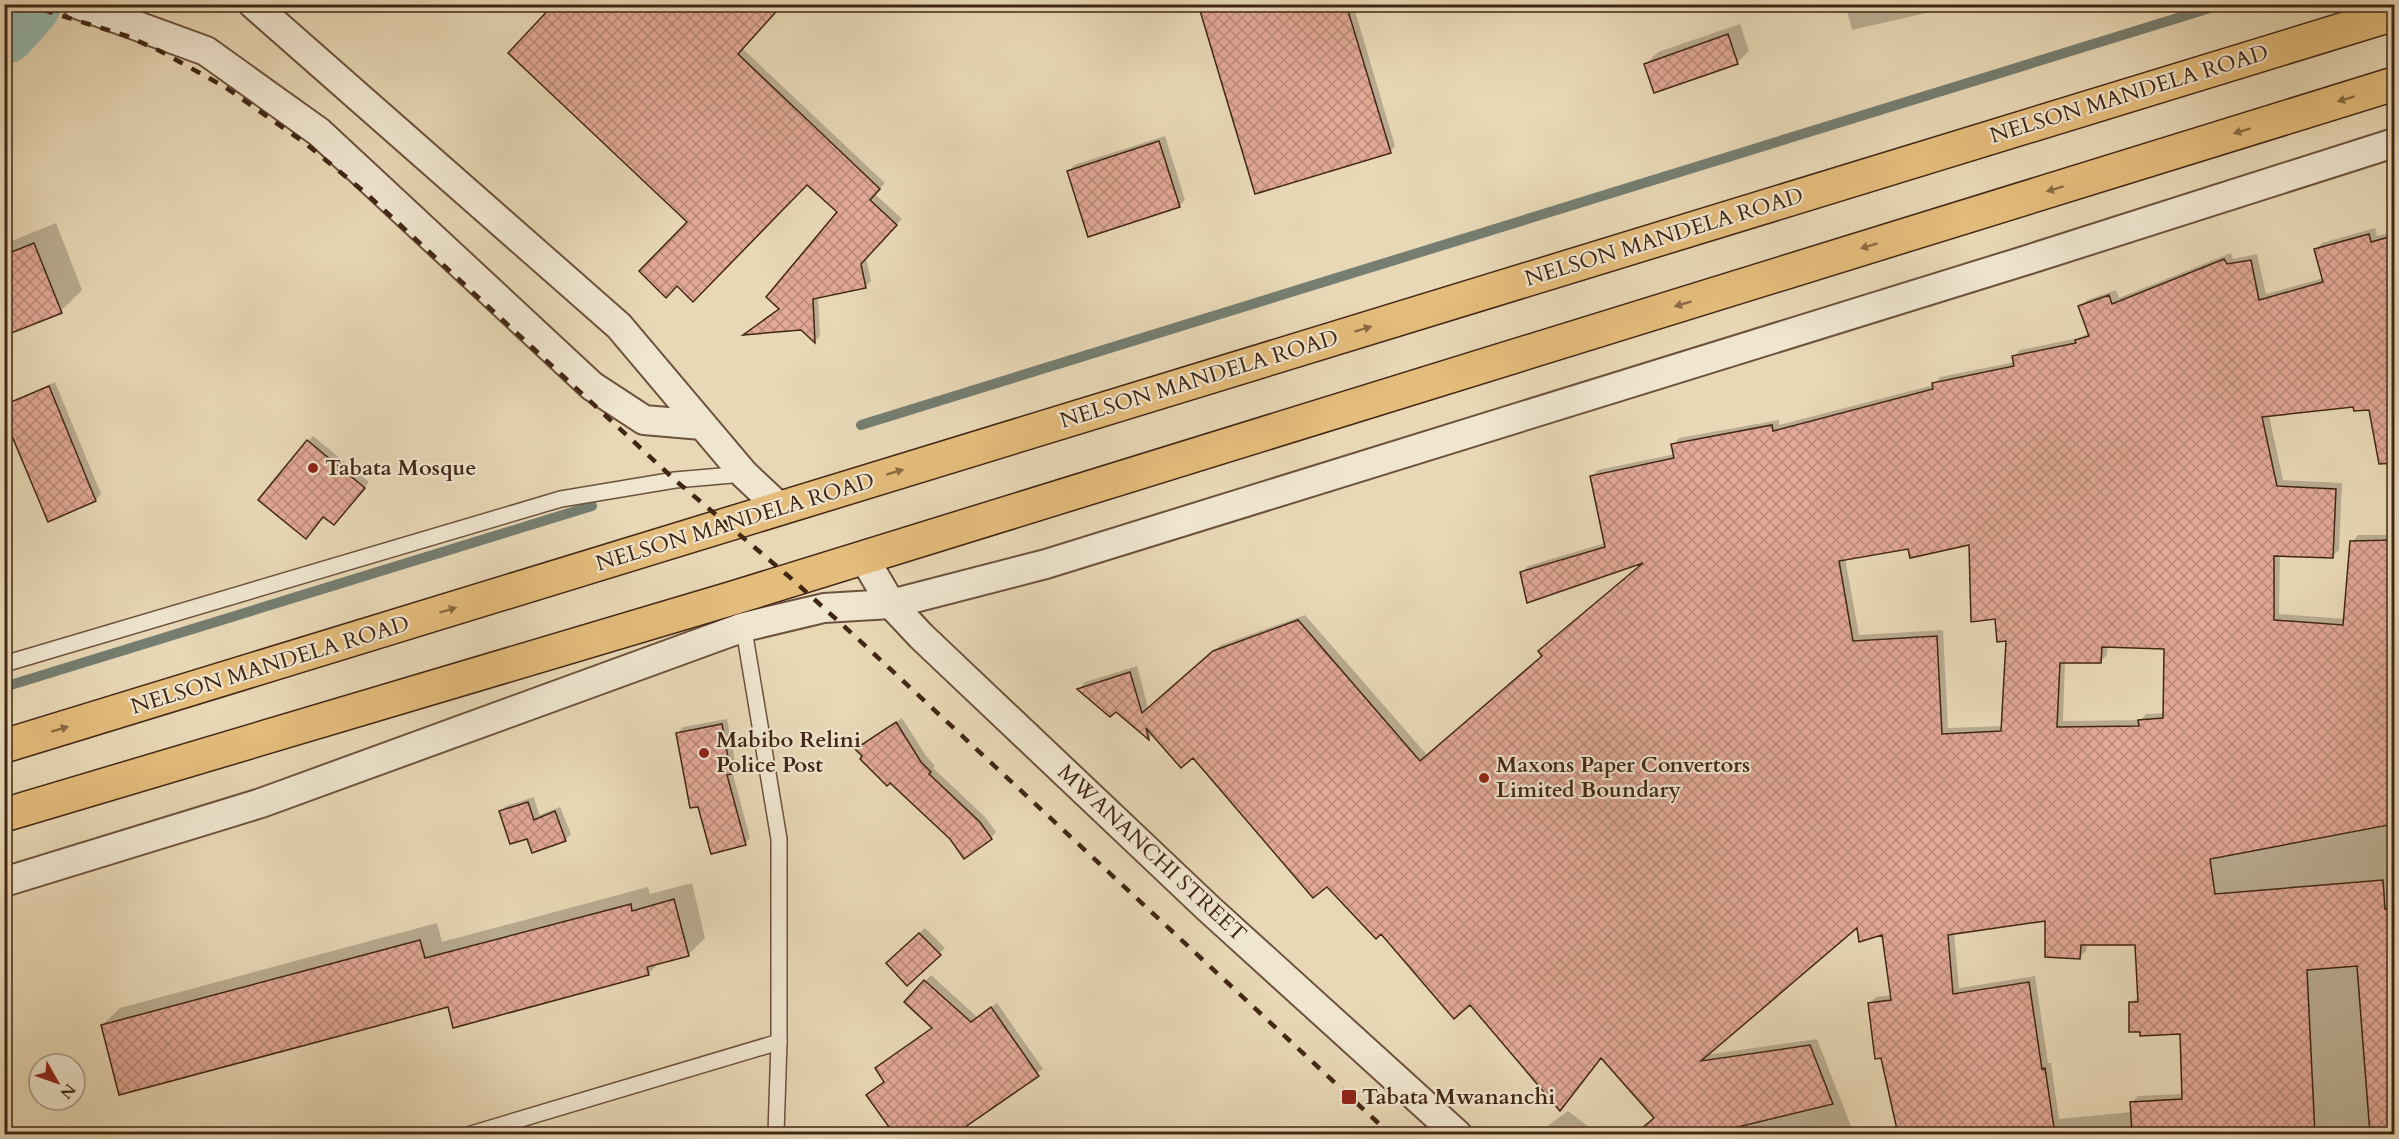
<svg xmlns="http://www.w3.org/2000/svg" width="2399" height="1139" font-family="Cardo,serif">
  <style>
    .shadow { fill: #0003; fill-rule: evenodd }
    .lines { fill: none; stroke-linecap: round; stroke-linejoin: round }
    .stream { stroke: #757e71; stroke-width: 10 }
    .river { stroke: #97b9af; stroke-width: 66 }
    .building { fill: url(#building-cross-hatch); stroke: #422614; stroke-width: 1.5; fill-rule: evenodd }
    .service-casing { stroke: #6c523c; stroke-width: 18 }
    .minor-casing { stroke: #6c523c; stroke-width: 32 }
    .primary-casing { stroke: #422614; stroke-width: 36 }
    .service { stroke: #f0e6d0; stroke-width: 15 }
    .minor { stroke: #f0e6d0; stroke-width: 28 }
    .primary { stroke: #e4bc7b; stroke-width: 33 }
    .rail { stroke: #422614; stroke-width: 4.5; stroke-dasharray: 10 10; stroke-linecap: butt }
    .oneway { fill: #8b6a42 }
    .poi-dot { fill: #8f2418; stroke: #f0e6d0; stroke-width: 2 }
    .labels { text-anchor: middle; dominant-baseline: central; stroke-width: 4.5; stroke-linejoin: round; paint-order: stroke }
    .street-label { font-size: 22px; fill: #422614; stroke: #f0e6d0 }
    .poi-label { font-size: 22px; font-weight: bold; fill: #422614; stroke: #f0e6d0; text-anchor: start }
  </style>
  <defs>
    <pattern id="building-cross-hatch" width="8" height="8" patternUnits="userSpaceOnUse" patternTransform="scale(1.5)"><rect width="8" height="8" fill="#e1a896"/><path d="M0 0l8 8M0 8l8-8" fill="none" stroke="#b88979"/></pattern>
  </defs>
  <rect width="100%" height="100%" fill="#e8d8b6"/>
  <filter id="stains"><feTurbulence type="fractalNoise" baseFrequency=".00333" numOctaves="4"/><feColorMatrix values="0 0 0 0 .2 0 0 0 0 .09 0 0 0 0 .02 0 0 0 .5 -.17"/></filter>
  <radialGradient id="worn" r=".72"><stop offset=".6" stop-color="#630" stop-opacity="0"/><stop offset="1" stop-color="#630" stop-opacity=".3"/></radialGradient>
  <g class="shadow">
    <path d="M 1200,4 L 1353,4 L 1395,146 L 1390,152 Z"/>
    <path d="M 1845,4 L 1965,4 L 1852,30 Z"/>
    <path d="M 1740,24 L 1749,51 L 1737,63 L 1646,64 L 1658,52 Z"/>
    <path d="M 742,48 L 885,183 L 875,194 L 902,219 L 866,257 L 871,281 L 866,286 L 818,297 L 820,336 L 815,341 L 802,328 L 840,212 L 807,183 L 689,222 L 510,53 Z"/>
    <path d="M 1165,136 L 1185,200 L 1179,206 L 1069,171 L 1074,165 Z"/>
    <path d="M 56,223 L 82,290 L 61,311 L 4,335 L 4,244 Z"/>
    <path d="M 2375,228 L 2377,236 L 2394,231 L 2394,400 L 2388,407 L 2354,406 L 2269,415 L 2283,480 L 2342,483 L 2339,550 L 2332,557 L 2280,554 L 2279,614 L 2345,619 L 2352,542 L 2358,535 L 2394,535 L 2394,1134 L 1899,1134 L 1869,1004 L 1876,997 L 1892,995 L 1883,933 L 1858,925 L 1705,1055 L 1817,1039 L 1854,1134 L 1636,1134 L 1655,1118 L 1602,1057 L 1566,1103 L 1470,1003 L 1381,932 L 1327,885 L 1193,756 L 1153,734 L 1149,738 L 1116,710 L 1079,689 L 1085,682 L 1137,666 L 1148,708 L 1221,645 L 1305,615 L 1428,756 L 1544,655 L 1648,560 L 1521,573 L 1528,566 L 1605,543 L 1592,476 L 1598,470 L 1675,454 L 1673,445 L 1679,438 L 1779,420 L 1779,425 L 1934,385 L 1940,377 L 2015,362 L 2014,356 L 2020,350 L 2079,338 L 2090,332 L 2080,307 L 2087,300 L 2116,290 L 2119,298 L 2231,253 L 2233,259 L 2257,254 L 2266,294 L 2324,278 L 2316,250 L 2322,243 ZM 1970,544 L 1996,618 L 2007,640 L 2003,726 L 1948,728 L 1943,630 L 1859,635 L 1845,558 L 1910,547 ZM 2108,645 L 2166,647 L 2165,713 L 2146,714 L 2141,720 L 2063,721 L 2065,661 L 2101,661 L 2107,655 ZM 2046,919 L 2080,957 L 2086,951 L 2087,944 L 2136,943 L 2140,996 L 2130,1003 L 2181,1033 L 2183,1094 L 2138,1096 L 2132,1102 L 2132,1112 L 2059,1119 L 2051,1063 L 2048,1063 L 2035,976 L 1959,988 L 1954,932 Z"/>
    <path d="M 55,382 L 101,494 L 96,500 L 48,520 L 4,405 Z"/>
    <path d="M 313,436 L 369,482 L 340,518 L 308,441 Z"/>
    <path d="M 902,718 L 926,756 L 935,766 L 933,768 L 985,817 L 996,832 L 991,838 L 951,838 L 857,749 Z"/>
    <path d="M 727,719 L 736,767 L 732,771 L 750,838 L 745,843 L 699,805 L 678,733 L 683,727 Z"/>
    <path d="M 534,797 L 539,815 L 560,807 L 571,834 L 565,840 L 528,837 L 500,812 L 506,806 Z"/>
    <path d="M 692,883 L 705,938 L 688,955 L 659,963 L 648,974 L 449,1006 L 102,1025 L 120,1008 L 437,923 L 442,942 L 648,887 L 650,894 Z"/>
    <path d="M 925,928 L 945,948 L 907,984 L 888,963 Z"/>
    <path d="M 931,975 L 977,1017 L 997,1003 L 1043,1069 L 952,1134 L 896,1134 L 868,1095 L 886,1081 L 883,1063 L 933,1027 L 906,1002 Z"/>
    <path d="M 1568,1111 L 1598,1134 L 1537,1134 Z"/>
  </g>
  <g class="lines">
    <g class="stream">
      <path d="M 861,425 L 2223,4"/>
      <path d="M 4,687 L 592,506"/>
    </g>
    <path class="river" d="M 4,31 L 28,4"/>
  </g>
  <g class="building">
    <path d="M 554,4 L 783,4 L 738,54 L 880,189 L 870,200 L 897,225 L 861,264 L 866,288 L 813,299 L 815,343 L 801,330 L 743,335 L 779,309 L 766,297 L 837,212 L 807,185 L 693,302 L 677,286 L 666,298 L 639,271 L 687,222 L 508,53 Z"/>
    <path d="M 1198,4 L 1346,4 L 1391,153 L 1255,194 Z"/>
    <path d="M 1728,34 L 1738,64 L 1654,93 L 1644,64 Z"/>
    <path d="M 1159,141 L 1180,207 L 1088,237 L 1067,171 Z"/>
    <path d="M 2369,234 L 2371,242 L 2389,237 L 2394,258 L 2394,463 L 2379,464 L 2369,410 L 2354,411 L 2353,407 L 2262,417 L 2277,486 L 2336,489 L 2333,558 L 2274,556 L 2274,620 L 2343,625 L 2350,541 L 2394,540 L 2394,824 L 2210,859 L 2215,894 L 2383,880 L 2385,909 L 2394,907 L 2394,1134 L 2370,1134 L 2357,966 L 2307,970 L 2315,1134 L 2132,1134 L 2130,1102 L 2182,1099 L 2180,1034 L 2140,1036 L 2140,1032 L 2129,1032 L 2129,1002 L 2138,1002 L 2135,945 L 2081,945 L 2080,959 L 2045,957 L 2045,921 L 1948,935 L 1953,994 L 2029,982 L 2042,1069 L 2045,1068 L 2055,1134 L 1898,1134 L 1881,1058 L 1875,1059 L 1868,1003 L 1891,1000 L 1882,935 L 1859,942 L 1857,928 L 1701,1061 L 1810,1045 L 1833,1104 L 1709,1134 L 1635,1134 L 1654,1118 L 1601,1058 L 1560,1111 L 1470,1005 L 1454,1019 L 1381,934 L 1376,939 L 1327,887 L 1313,898 L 1193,758 L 1181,768 L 1146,728 L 1149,740 L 1116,712 L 1110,717 L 1077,689 L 1130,672 L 1142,713 L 1213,651 L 1298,620 L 1420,761 L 1542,656 L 1538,651 L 1643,563 L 1527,603 L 1520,572 L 1605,547 L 1590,476 L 1674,458 L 1671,444 L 1772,425 L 1773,431 L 1933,389 L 1932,383 L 2014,366 L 2012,356 L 2076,343 L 2075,340 L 2089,336 L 2078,306 L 2109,295 L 2112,304 L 2224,259 L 2227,264 L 2251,260 L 2259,300 L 2323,282 L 2314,249 ZM 1969,545 L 1971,622 L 1995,619 L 1997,642 L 2006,641 L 2001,731 L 1942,734 L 1937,636 L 1853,641 L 1839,561 L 1908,549 L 1910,558 ZM 2102,647 L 2164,649 L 2163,718 L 2138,720 L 2139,726 L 2057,727 L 2060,663 L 2101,663 Z"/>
    <path d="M 34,243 L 62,313 L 4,336 L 4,255 Z"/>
    <path d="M 49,386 L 96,501 L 48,522 L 4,417 L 4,405 Z"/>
    <path d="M 307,440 L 365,488 L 334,525 L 323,517 L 306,539 L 258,500 Z"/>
    <path d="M 896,722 L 921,762 L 931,772 L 929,774 L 980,822 L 992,839 L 964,859 L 950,839 L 890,783 L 887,786 L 860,759 L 862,756 L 855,749 Z"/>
    <path d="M 722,724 L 731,774 L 727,775 L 746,845 L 711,854 L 698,807 L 690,808 L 676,733 Z"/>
    <path d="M 528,802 L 534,820 L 555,811 L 566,841 L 532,853 L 527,839 L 510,844 L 499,811 Z"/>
    <path d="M 674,899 L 689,956 L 647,967 L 649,975 L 453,1028 L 448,1007 L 119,1095 L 101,1025 L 420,940 L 425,958 L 631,904 L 632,911 Z"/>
    <path d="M 919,933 L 941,955 L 907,986 L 886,963 Z"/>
    <path d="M 924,980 L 971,1022 L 991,1007 L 1039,1076 L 955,1134 L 894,1134 L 866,1095 L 884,1082 L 875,1068 L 932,1028 L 904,1002 Z"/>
  </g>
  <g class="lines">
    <defs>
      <g id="service">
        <path d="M 743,624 L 779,839 L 779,1042 L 776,1134"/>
        <path d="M 4,664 L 561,499 L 675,480 L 744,474"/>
        <path d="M 471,1134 L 779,1042"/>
      </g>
      <g id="minor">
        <path d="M 77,4 L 206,51 L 319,132 L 592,386 L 644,420 L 702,425"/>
        <path d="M 253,4 L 619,326 L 744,474 L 780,508"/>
        <path d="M 864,558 L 891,604 L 921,636 L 1208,908 L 1457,1134"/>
        <path d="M 4,882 L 261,803 L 744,627 L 824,608 L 891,604 L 1046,564 L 2027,260 L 2394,143"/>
      </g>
      <g id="primary">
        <path d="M 4,746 L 2394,14"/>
        <path d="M 4,815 L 733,598 L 2394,84"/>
      </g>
    </defs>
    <use href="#service" class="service-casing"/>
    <use href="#minor" class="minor-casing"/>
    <use href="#primary" class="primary-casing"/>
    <use href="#service" class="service"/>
    <use href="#minor" class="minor"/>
    <use href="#primary" class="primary"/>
    <path class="rail" d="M 24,4 L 127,36 L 160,51 L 225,87 L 305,143 L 368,195 L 675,480 L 793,580 L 858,639 L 1390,1134"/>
  </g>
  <defs><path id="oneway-solid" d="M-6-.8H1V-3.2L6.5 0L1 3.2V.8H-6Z" transform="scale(1.5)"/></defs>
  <g class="oneway">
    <use href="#oneway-solid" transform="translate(2346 99) rotate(163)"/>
    <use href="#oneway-solid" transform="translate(2242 131) rotate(163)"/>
    <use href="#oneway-solid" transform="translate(2055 189) rotate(163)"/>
    <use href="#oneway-solid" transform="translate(1869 246) rotate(163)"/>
    <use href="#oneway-solid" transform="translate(1683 304) rotate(163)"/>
    <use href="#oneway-solid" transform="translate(1363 329) rotate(-17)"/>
    <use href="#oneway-solid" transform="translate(895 472) rotate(-17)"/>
    <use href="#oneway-solid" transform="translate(448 610) rotate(-17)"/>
    <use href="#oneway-solid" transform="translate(60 729) rotate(-17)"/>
  </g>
  <g class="poi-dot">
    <circle cx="313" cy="468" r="6"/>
    <circle cx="704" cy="753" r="6"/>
    <circle cx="1484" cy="778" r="6"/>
    <rect x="1341" y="1089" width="16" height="16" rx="3"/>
  </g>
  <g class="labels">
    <g class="street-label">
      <text transform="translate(2129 94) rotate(-17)">NELSON MANDELA ROAD</text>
      <text transform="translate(1664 237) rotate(-17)">NELSON MANDELA ROAD</text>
      <text transform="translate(1199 379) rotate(-17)">NELSON MANDELA ROAD</text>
      <text transform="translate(735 522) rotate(-17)">NELSON MANDELA ROAD</text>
      <text transform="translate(270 665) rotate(-17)">NELSON MANDELA ROAD</text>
      <text transform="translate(1152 853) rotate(43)">MWANANCHI STREET</text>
    </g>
    <g class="poi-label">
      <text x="325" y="468">Tabata Mosque</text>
      <text x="716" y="740">Mabibo Relini<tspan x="716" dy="25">Police Post</tspan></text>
      <text x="1496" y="765">Maxons Paper Convertors<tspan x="1496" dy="25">Limited Boundary</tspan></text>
      <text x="1362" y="1097">Tabata Mwananchi</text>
    </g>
  </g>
  <rect width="2399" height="1139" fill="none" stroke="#e8d8b6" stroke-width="24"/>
  <rect x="6" y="6" width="2387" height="1127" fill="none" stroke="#422614" stroke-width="3"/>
  <rect x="12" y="12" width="2375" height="1115" fill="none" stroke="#422614" stroke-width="1.5"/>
  <g transform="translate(57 1082) rotate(130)"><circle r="28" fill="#f0e6d0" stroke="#aa9985" stroke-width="1.5"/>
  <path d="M0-4.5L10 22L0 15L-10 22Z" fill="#8f2418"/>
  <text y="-9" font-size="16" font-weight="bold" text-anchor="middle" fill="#422614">N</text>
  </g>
  <rect width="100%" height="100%" filter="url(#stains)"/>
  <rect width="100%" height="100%" fill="url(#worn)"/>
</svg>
